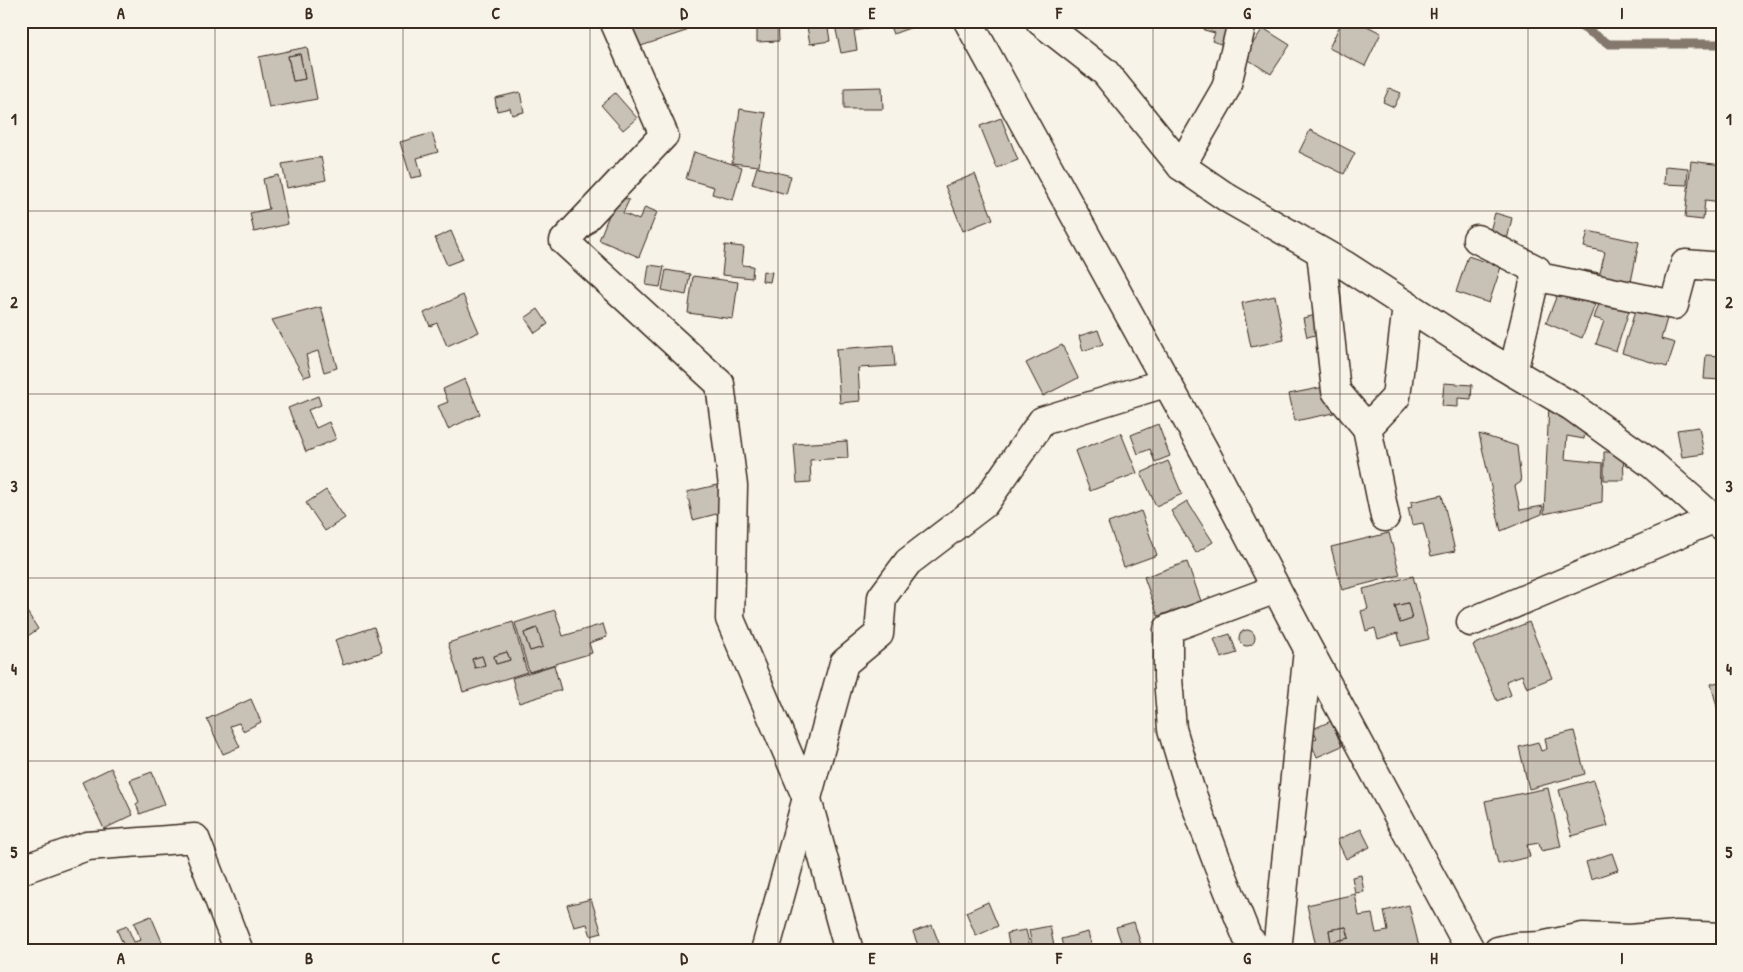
<svg xmlns="http://www.w3.org/2000/svg" width="1743" height="972" font-family="'Patrick Hand',sans-serif">
  <style>
    .lines { fill: none; stroke-linecap: round; stroke-linejoin: round }
    .stream { stroke: #84786c; stroke-width: 9 }
    .building { fill: #c8c1b6; stroke: #3b2a1e; fill-rule: evenodd }
    .street-casing { stroke: #3b2a1e; stroke-width: 31 }
    .secondary-casing { stroke: #3b2a1e; stroke-width: 31 }
    .street { stroke: #f7f3e8; stroke-width: 28 }
    .secondary { stroke: #f7f3e8; stroke-width: 28 }
    .grid { fill: none; stroke: #3b2a1e; stroke-width: 1; stroke-opacity: 0.55 }
    .neatline { fill: none; stroke: #3b2a1e; stroke-width: 2 }
    .grid-label { font-size: 16px; text-anchor: middle; font-weight: bold; fill: #3b2a1e }
  </style>
  <rect width="100%" height="100%" fill="#f7f3e8"/>
  <filter id="ink" filterUnits="userSpaceOnUse"><feTurbulence type="fractalNoise" baseFrequency=".02" numOctaves="2"/><feDisplacementMap in="SourceGraphic" scale="10" xChannelSelector="R" yChannelSelector="G"/><feConvolveMatrix kernelMatrix="1 2 1 2 8 2 1 2 1" color-interpolation-filters="sRGB"/></filter>
  <g filter="url(#ink)">
    <g class="lines">
      <path class="stream" d="M 1572,21 L 1609,44 L 1722,44"/>
    </g>
    <g class="building">
      <path d="M 625,21 L 685,21 L 686,31 L 641,46 Z"/>
      <path d="M 757,21 L 778,21 L 779,41 L 757,42 Z"/>
      <path d="M 806,21 L 827,21 L 830,41 L 810,44 Z"/>
      <path d="M 834,21 L 869,21 L 871,28 L 854,31 L 857,50 L 841,53 Z"/>
      <path d="M 888,21 L 929,21 L 893,34 Z"/>
      <path d="M 1207,21 L 1234,21 L 1229,47 L 1212,41 L 1215,33 L 1204,30 Z"/>
      <path d="M 1342,21 L 1357,21 L 1381,33 L 1365,66 L 1329,48 Z"/>
      <path d="M 1263,28 L 1290,45 L 1271,74 L 1244,57 Z"/>
      <path d="M 307,47 L 317,99 L 269,108 L 259,57 ZM 300,54 L 305,79 L 293,81 L 288,56 Z"/>
      <path d="M 300,54 L 305,79 L 293,81 L 288,56 Z"/>
      <path d="M 882,87 L 883,109 L 844,109 L 844,88 Z"/>
      <path d="M 1389,88 L 1401,93 L 1394,107 L 1383,102 Z"/>
      <path d="M 520,92 L 524,112 L 512,115 L 510,108 L 497,111 L 495,98 Z"/>
      <path d="M 615,93 L 637,118 L 623,130 L 601,105 Z"/>
      <path d="M 740,109 L 766,113 L 759,166 L 732,163 Z"/>
      <path d="M 1001,118 L 1018,160 L 997,168 L 980,126 Z"/>
      <path d="M 1310,130 L 1355,153 L 1344,174 L 1299,152 Z"/>
      <path d="M 432,133 L 438,152 L 417,158 L 422,176 L 411,178 L 400,142 Z"/>
      <path d="M 694,152 L 742,167 L 733,200 L 712,194 L 714,187 L 686,179 Z"/>
      <path d="M 321,157 L 326,180 L 287,188 L 282,164 Z"/>
      <path d="M 1691,161 L 1722,165 L 1722,202 L 1705,200 L 1703,220 L 1685,218 Z"/>
      <path d="M 1665,166 L 1688,168 L 1687,185 L 1664,184 Z"/>
      <path d="M 757,167 L 791,176 L 786,194 L 752,184 Z"/>
      <path d="M 975,174 L 993,219 L 963,231 L 945,186 Z"/>
      <path d="M 278,175 L 288,224 L 254,232 L 250,213 L 269,209 L 263,179 Z"/>
      <path d="M 617,195 L 629,200 L 623,213 L 639,220 L 645,207 L 657,212 L 639,257 L 599,240 Z"/>
      <path d="M 1495,213 L 1512,218 L 1507,240 L 1489,235 Z"/>
      <path d="M 451,231 L 463,259 L 447,265 L 435,238 Z"/>
      <path d="M 1588,231 L 1639,242 L 1629,292 L 1582,282 L 1584,270 L 1600,273 L 1605,252 L 1584,247 Z"/>
      <path d="M 725,245 L 744,247 L 742,265 L 753,266 L 752,278 L 722,275 Z"/>
      <path d="M 1468,256 L 1501,267 L 1489,303 L 1456,292 Z"/>
      <path d="M 649,265 L 664,267 L 660,287 L 646,285 Z"/>
      <path d="M 666,270 L 690,274 L 686,295 L 662,290 Z"/>
      <path d="M 763,271 L 772,272 L 770,282 L 762,281 Z"/>
      <path d="M 693,276 L 738,282 L 733,319 L 688,313 Z"/>
      <path d="M 1559,290 L 1595,305 L 1582,338 L 1546,323 Z"/>
      <path d="M 463,295 L 479,332 L 447,346 L 437,323 L 430,326 L 424,313 Z"/>
      <path d="M 1602,295 L 1631,305 L 1616,351 L 1596,344 L 1604,321 L 1594,318 Z"/>
      <path d="M 1275,296 L 1284,340 L 1251,347 L 1242,303 Z"/>
      <path d="M 1637,305 L 1668,315 L 1661,339 L 1675,343 L 1667,367 L 1622,353 Z"/>
      <path d="M 321,307 L 337,368 L 324,372 L 318,351 L 306,355 L 311,375 L 304,377 L 272,320 Z"/>
      <path d="M 538,309 L 548,324 L 535,333 L 525,318 Z"/>
      <path d="M 1325,313 L 1328,332 L 1307,337 L 1303,318 Z"/>
      <path d="M 1098,330 L 1103,344 L 1083,351 L 1079,336 Z"/>
      <path d="M 893,345 L 895,366 L 858,368 L 860,401 L 840,403 L 836,349 Z"/>
      <path d="M 1062,345 L 1078,378 L 1043,396 L 1026,363 Z"/>
      <path d="M 1706,355 L 1722,356 L 1722,380 L 1704,379 Z"/>
      <path d="M 465,379 L 480,414 L 448,429 L 438,406 L 448,402 L 443,389 Z"/>
      <path d="M 1444,383 L 1472,385 L 1471,399 L 1458,398 L 1458,407 L 1442,406 Z"/>
      <path d="M 1329,386 L 1334,413 L 1295,421 L 1289,394 Z"/>
      <path d="M 318,396 L 321,405 L 308,410 L 316,428 L 329,422 L 336,439 L 306,452 L 288,408 Z"/>
      <path d="M 1549,404 L 1586,420 L 1584,439 L 1567,436 L 1565,459 L 1603,463 L 1602,502 L 1544,514 Z"/>
      <path d="M 1158,424 L 1170,456 L 1155,462 L 1150,449 L 1138,454 L 1131,435 Z"/>
      <path d="M 1699,427 L 1704,454 L 1682,457 L 1677,430 Z"/>
      <path d="M 1121,433 L 1137,473 L 1090,491 L 1075,451 Z"/>
      <path d="M 1479,434 L 1517,446 L 1521,482 L 1515,486 L 1520,510 L 1543,506 L 1542,514 L 1501,531 Z"/>
      <path d="M 847,441 L 848,458 L 810,460 L 811,482 L 797,483 L 794,444 Z"/>
      <path d="M 1604,452 L 1623,452 L 1624,480 L 1604,480 Z"/>
      <path d="M 1168,461 L 1182,494 L 1156,506 L 1141,473 Z"/>
      <path d="M 721,484 L 728,511 L 693,520 L 687,492 Z"/>
      <path d="M 326,490 L 345,518 L 325,531 L 306,503 Z"/>
      <path d="M 1442,495 L 1455,551 L 1431,556 L 1423,523 L 1412,525 L 1408,508 L 1412,507 L 1411,502 Z"/>
      <path d="M 1187,501 L 1213,542 L 1196,553 L 1171,511 Z"/>
      <path d="M 1141,511 L 1157,555 L 1124,567 L 1108,523 Z"/>
      <path d="M 1389,533 L 1400,575 L 1342,590 L 1331,547 Z"/>
      <path d="M 1187,562 L 1201,601 L 1158,616 L 1144,577 Z"/>
      <path d="M 1413,576 L 1429,639 L 1401,646 L 1398,633 L 1378,639 L 1375,628 L 1366,631 L 1361,611 L 1368,609 L 1363,589 ZM 1408,603 L 1412,619 L 1400,623 L 1395,606 Z"/>
      <path d="M 1408,603 L 1412,619 L 1400,623 L 1395,606 Z"/>
      <path d="M 24,607 L 38,629 L 25,638 L 21,632 L 21,608 Z"/>
      <path d="M 555,610 L 563,636 L 603,624 L 607,637 L 589,643 L 592,653 L 529,672 L 515,623 ZM 537,628 L 543,647 L 530,651 L 524,633 Z"/>
      <path d="M 513,622 L 527,672 L 463,692 L 448,643 ZM 507,652 L 510,660 L 496,664 L 494,656 ZM 482,656 L 485,665 L 475,668 L 472,659 Z"/>
      <path d="M 1529,622 L 1552,678 L 1527,688 L 1522,675 L 1506,681 L 1511,695 L 1497,701 L 1473,645 Z"/>
      <path d="M 374,627 L 382,652 L 343,665 L 335,640 Z"/>
      <path d="M 537,628 L 543,647 L 530,651 L 524,633 Z"/>
      <circle cx="1247" cy="638" r="8"/>
      <path d="M 1230,634 L 1237,653 L 1221,658 L 1214,639 Z"/>
      <path d="M 507,652 L 510,660 L 496,664 L 494,656 Z"/>
      <path d="M 482,656 L 485,665 L 475,668 L 472,659 Z"/>
      <path d="M 554,665 L 561,690 L 519,703 L 512,678 Z"/>
      <path d="M 1722,681 L 1722,721 L 1721,722 L 1711,684 Z"/>
      <path d="M 251,699 L 261,722 L 243,731 L 239,723 L 230,726 L 240,747 L 223,754 L 207,719 Z"/>
      <path d="M 1331,721 L 1342,746 L 1317,757 L 1310,741 L 1317,738 L 1313,729 Z"/>
      <path d="M 1574,731 L 1585,774 L 1529,789 L 1519,747 L 1538,742 L 1541,751 L 1547,749 L 1545,738 Z"/>
      <path d="M 111,768 L 133,815 L 104,829 L 82,782 Z"/>
      <path d="M 152,772 L 165,804 L 140,814 L 136,804 L 139,802 L 130,780 Z"/>
      <path d="M 1594,780 L 1608,826 L 1572,836 L 1559,790 Z"/>
      <path d="M 1548,788 L 1561,847 L 1541,851 L 1539,843 L 1527,845 L 1530,857 L 1498,864 L 1485,801 Z"/>
      <path d="M 1361,829 L 1370,847 L 1346,859 L 1337,840 Z"/>
      <path d="M 1612,853 L 1618,870 L 1591,879 L 1586,862 Z"/>
      <path d="M 1361,875 L 1364,892 L 1355,893 L 1352,877 Z"/>
      <path d="M 1355,894 L 1359,916 L 1372,914 L 1376,933 L 1388,931 L 1384,911 L 1409,905 L 1419,947 L 1403,951 L 1317,951 L 1307,905 ZM 1346,927 L 1349,938 L 1331,942 L 1329,930 Z"/>
      <path d="M 591,899 L 602,933 L 591,936 L 587,924 L 574,927 L 567,905 Z"/>
      <path d="M 988,902 L 998,926 L 976,936 L 966,912 Z"/>
      <path d="M 151,916 L 166,951 L 126,951 L 117,930 L 127,926 L 134,942 L 141,940 L 134,923 Z"/>
      <path d="M 1134,922 L 1143,951 L 1124,951 L 1116,927 Z"/>
      <path d="M 932,925 L 942,951 L 920,951 L 913,932 Z"/>
      <path d="M 1050,926 L 1055,951 L 1033,951 L 1029,930 Z"/>
      <path d="M 1346,927 L 1349,938 L 1331,942 L 1329,930 Z"/>
      <path d="M 1026,930 L 1031,951 L 1010,951 L 1007,933 Z"/>
      <path d="M 1088,932 L 1093,951 L 1064,951 L 1061,939 Z"/>
    </g>
    <g class="lines">
      <defs>
        <g id="street">
          <path d="M 614,21 L 664,135 L 564,241 L 720,384 L 733,486 L 730,619 L 806,796 L 849,951"/>
          <path d="M 1040,21 L 1105,72 L 1181,166 L 1229,199 L 1346,266 L 1477,351 L 1571,406 L 1653,465 L 1722,526"/>
          <path d="M 1181,166 L 1226,88 L 1241,27"/>
          <path d="M 1477,239 L 1537,270 L 1513,372"/>
          <path d="M 1321,252 L 1336,391 L 1367,428"/>
          <path d="M 1534,276 L 1674,305 L 1685,264 L 1722,267"/>
          <path d="M 1385,517 L 1367,428 L 1396,397 L 1407,306"/>
          <path d="M 1471,622 L 1713,519"/>
          <path d="M 21,870 L 87,846 L 195,838 L 239,951"/>
          <path d="M 765,951 L 844,663 L 879,634 L 882,597 L 908,562 L 984,504 L 1042,421 L 1165,383"/>
          <path d="M 1260,951 L 1247,937 L 1218,864 L 1190,789 L 1172,729 L 1168,678 L 1168,629 L 1276,589"/>
          <path d="M 1277,951 L 1308,650"/>
          <path d="M 1498,951 L 1516,947 L 1541,946 L 1583,937 L 1629,939 L 1676,935 L 1722,937"/>
        </g>
        <path id="secondary" d="M 968,21 L 1206,454 L 1298,630 L 1471,951"/>
      </defs>
      <use href="#street" class="street-casing"/>
      <use href="#secondary" class="secondary-casing"/>
      <use href="#street" class="street"/>
      <use href="#secondary" class="secondary"/>
    </g>
  </g>
  <path class="grid" d="M 215,21 L 215,951M 403,21 L 403,951M 590,21 L 590,951M 778,21 L 778,951M 965,21 L 965,951M 1153,21 L 1153,951M 1340,21 L 1340,951M 1528,21 L 1528,951M 21,211 L 1722,211M 21,394 L 1722,394M 21,578 L 1722,578M 21,761 L 1722,761"/>
  <rect width="1743" height="972" fill="none" stroke="#f7f3e8" stroke-width="55"/>
  <rect x="28" y="28" width="1688" height="916" class="neatline"/>
  <g class="grid-label">
    <text x="121" y="19">A</text>
    <text x="309" y="19">B</text>
    <text x="496" y="19">C</text>
    <text x="684" y="19">D</text>
    <text x="872" y="19">E</text>
    <text x="1059" y="19">F</text>
    <text x="1247" y="19">G</text>
    <text x="1434" y="19">H</text>
    <text x="1622" y="19">I</text>
    <text x="14" y="125">1</text>
    <text x="1729" y="125">1</text>
    <text x="14" y="308">2</text>
    <text x="1729" y="308">2</text>
    <text x="14" y="492">3</text>
    <text x="1729" y="492">3</text>
    <text x="14" y="675">4</text>
    <text x="1729" y="675">4</text>
    <text x="14" y="858">5</text>
    <text x="1729" y="858">5</text>
    <text x="121" y="964">A</text>
    <text x="309" y="964">B</text>
    <text x="496" y="964">C</text>
    <text x="684" y="964">D</text>
    <text x="872" y="964">E</text>
    <text x="1059" y="964">F</text>
    <text x="1247" y="964">G</text>
    <text x="1434" y="964">H</text>
    <text x="1622" y="964">I</text>
  </g>
</svg>
